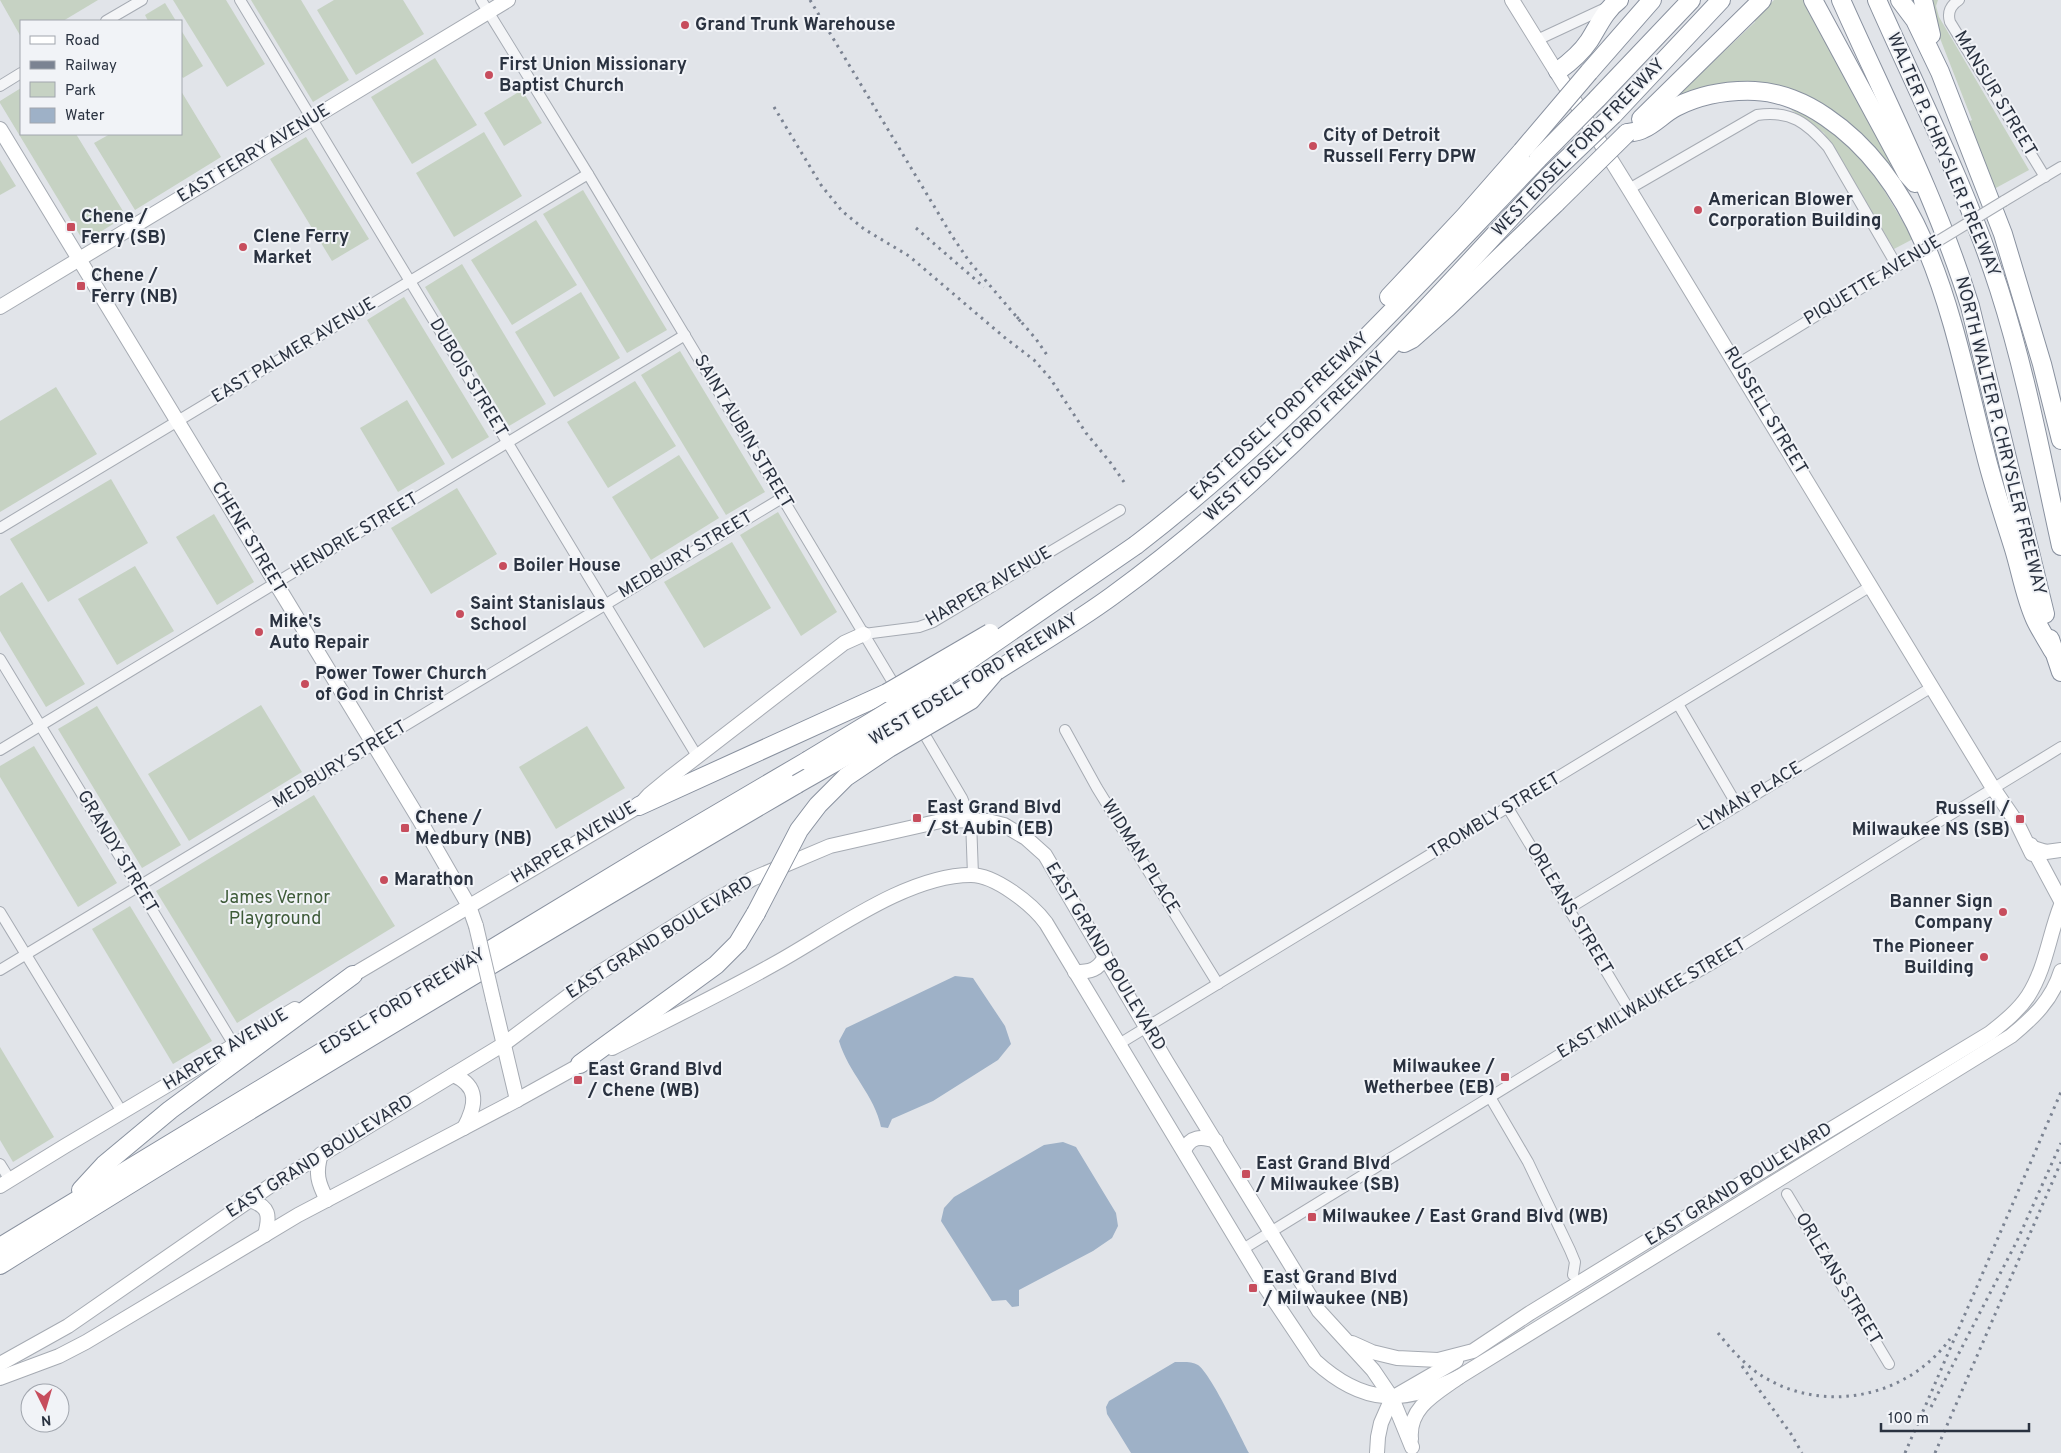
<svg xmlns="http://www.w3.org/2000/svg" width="2061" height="1453" font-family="Overpass,sans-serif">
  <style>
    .green { fill: #c6d2c3 }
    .water { fill: #9eb1c7 }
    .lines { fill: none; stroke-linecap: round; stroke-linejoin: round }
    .street-casing { stroke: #a6abb3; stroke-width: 12 }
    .secondary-casing { stroke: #a6abb3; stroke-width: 16 }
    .highway-casing { stroke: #89919f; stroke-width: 20 }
    .street { stroke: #f4f5f7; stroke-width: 10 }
    .secondary { stroke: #fff; stroke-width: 14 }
    .highway { stroke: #fff; stroke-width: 18 }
    .rail { stroke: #7b8392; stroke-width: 3; stroke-dasharray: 2.5 5; stroke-linecap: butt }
    .street-bridge-casing { stroke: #a6abb3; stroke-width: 12; stroke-linecap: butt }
    .secondary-bridge-casing { stroke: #a6abb3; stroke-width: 16; stroke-linecap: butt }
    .highway-bridge-casing { stroke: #89919f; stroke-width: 20; stroke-linecap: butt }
    .street-bridge { stroke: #f4f5f7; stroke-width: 10 }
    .secondary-bridge { stroke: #fff; stroke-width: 14 }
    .highway-bridge { stroke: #fff; stroke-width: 18 }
    .poi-dot { fill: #c74d5d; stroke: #f1f3f7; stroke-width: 2 }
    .labels { text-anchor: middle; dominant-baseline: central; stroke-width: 4; stroke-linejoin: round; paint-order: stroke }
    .poi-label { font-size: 18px; font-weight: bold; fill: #2a3240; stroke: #f1f3f7; text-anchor: start }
    .street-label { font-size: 18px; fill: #2a3240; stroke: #f1f3f7 }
    .park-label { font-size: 18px; fill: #3e5b38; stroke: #f1f3f7 }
  </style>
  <rect width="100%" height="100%" fill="#e1e4e9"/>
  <g class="green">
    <path d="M 0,0 L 98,0 L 63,21 L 21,21 L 21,37 Z"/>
    <path d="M 173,0 L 226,0 L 265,64 L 227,87 Z"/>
    <path d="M 251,0 L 301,0 L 349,80 L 313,102 Z"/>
    <path d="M 334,0 L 403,0 L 424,34 L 356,75 L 317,10 Z"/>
    <path d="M 1774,0 L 1806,0 L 1903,185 L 1900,186 L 1836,115 L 1821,103 L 1708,89 L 1677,96 L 1755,22 L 1755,18 Z"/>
    <path d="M 1929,0 L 1938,0 L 1936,6 L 1939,17 L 2029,170 L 1994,189 L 1968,122 L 1972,120 L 1934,23 Z"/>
    <path d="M 165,3 L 176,21 L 148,21 L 145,15 Z"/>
    <path d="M 181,30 L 203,66 L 183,78 L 181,75 Z"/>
    <path d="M 435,58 L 477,125 L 412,164 L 371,97 Z"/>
    <path d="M 21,88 L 21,134 L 76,134 L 126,216 L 84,242 L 0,103 L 0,101 Z"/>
    <path d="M 522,90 L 542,123 L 504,146 L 484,113 Z"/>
    <path d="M 181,91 L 221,157 L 135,210 L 94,143 L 110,134 L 181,134 Z"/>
    <path d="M 1790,109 L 1807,115 L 1826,126 L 1860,157 L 1875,175 L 1913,239 L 1894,249 L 1824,133 Z"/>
    <path d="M 484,132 L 522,196 L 454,237 L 416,173 Z"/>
    <path d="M 306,137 L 369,239 L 332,261 L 270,159 Z"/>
    <path d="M 0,160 L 16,186 L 0,195 Z"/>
    <path d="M 583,190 L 667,330 L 627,353 L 543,214 Z"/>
    <path d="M 536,220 L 577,285 L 512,325 L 471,260 Z"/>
    <path d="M 462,264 L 546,404 L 509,426 L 425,287 Z"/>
    <path d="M 581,292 L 620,358 L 554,397 L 515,332 Z"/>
    <path d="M 404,297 L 489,437 L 452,459 L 367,320 Z"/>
    <path d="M 680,351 L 765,492 L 726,515 L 641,375 Z"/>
    <path d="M 635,381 L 676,446 L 608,488 L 567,422 Z"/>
    <path d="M 56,387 L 97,454 L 0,512 L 0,421 Z"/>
    <path d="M 407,400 L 445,464 L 398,492 L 360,428 Z"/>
    <path d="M 679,455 L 719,518 L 651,560 L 612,497 Z"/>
    <path d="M 111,479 L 148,543 L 48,602 L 10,539 Z"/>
    <path d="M 457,488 L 497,554 L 431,594 L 391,528 Z"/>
    <path d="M 778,512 L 837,612 L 801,636 L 740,535 Z"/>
    <path d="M 214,514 L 254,582 L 217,605 L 176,537 Z"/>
    <path d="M 732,542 L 771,608 L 704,648 L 664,582 Z"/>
    <path d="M 135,566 L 174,631 L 117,665 L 78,599 Z"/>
    <path d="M 22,582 L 85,684 L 46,707 L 0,631 L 0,596 Z"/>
    <path d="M 261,705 L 302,772 L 189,841 L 148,774 Z"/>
    <path d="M 97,706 L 181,845 L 142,868 L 58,729 Z"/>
    <path d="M 587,726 L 625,788 L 556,829 L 519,767 Z"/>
    <path d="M 34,746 L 117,883 L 78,907 L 0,777 L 0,766 Z"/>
    <path d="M 314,795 L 395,926 L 237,1023 L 156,891 Z"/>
    <path d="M 130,906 L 212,1041 L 173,1064 L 92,929 Z"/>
    <path d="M 0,1047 L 54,1137 L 13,1162 L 0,1140 Z"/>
  </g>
  <g class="water">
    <path d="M 955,976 L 973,978 L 1005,1026 L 1011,1044 L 998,1060 L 933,1101 L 892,1119 L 888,1128 L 881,1127 C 875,1096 848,1072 839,1041 L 846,1028 Z"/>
    <path d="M 1063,1142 L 1076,1147 L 1116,1213 L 1118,1226 L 1112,1238 L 1093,1251 L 1019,1290 L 1019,1306 L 1012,1307 L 1006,1300 L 992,1301 L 941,1221 L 944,1208 L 954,1197 L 1044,1145 Z"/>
    <path d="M 1175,1362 C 1182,1362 1192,1361 1198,1365 C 1211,1374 1240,1436 1249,1453 L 1131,1453 L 1107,1414 L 1106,1407 L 1109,1401 Z"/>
  </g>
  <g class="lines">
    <defs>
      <g id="street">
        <path d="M 240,0 L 697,756"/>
        <path d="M 481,0 L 588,174 L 898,691"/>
        <path d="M 1959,0 C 1951,5 1947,12 1950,22 L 2045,177"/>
        <path d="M 106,21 L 142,0"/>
        <path d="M 1537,40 L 1610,6"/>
        <path d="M 0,86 L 21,73"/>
        <path d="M 1629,189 L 1757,115 C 1791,110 1807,123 1828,147 L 1897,266"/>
        <path d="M 2004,201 L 2061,167"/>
        <path d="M 1736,365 L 1912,257"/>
        <path d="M 0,528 L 588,174"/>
        <path d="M 864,634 L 919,627 L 933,622 L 1120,510"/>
        <path d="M 0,659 L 234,1045"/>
        <path d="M 1678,704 L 1737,805"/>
        <path d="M 919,725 L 962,798 L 971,820 L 973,875"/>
        <path d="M 1065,730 L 1097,788 L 1218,984"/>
        <path d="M 0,750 L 685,335"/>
        <path d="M 1508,808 L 1630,1011"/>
        <path d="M 1568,909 L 1932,687"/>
        <path d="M 0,912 L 122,1112"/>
        <path d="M 0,970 L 782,498"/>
        <path d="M 1119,1044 L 1871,586"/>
        <path d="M 1490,1097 L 1528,1162 L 1570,1250 L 1575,1262 L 1573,1275"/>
        <path d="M 0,1164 L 10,1180"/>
        <path d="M 1787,1194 L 1889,1364"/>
        <path d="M 1243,1249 L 1630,1011 L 1714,963 L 1927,829 L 2061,747"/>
      </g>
      <g id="secondary">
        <path d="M 1512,0 L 1629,189 L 1993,788 L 2017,823 L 2032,854"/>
        <path d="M 0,129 L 419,819 L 469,906 L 476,926"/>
        <path d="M 0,307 L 508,0"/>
        <path d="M 2031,845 L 2061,901"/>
        <path d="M 2033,848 L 2046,852 L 2061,850"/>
        <path d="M 1075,972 C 1090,972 1099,970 1105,956"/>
        <path d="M 346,979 L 639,806 L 649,795 L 672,776 L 844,643 L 864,634"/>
        <path d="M 493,999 L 517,1100"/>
        <path d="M 612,1048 C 667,1020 723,993 776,963 C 832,932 907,875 971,875 C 995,875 1032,904 1046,923 L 1264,1285 L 1315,1361 C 1363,1405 1403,1405 1459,1377"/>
        <path d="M 453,1075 C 480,1086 476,1106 464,1128"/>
        <path d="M 1184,1151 C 1190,1136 1201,1136 1216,1141"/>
        <path d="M 321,1154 C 315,1173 318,1183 327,1200"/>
        <path d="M 0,1186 L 65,1146 L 295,1009"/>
        <path d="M 249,1200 C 270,1206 270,1216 265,1235"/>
        <path d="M 1352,1343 L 1372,1352 L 1397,1358 L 1438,1360 L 1473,1351 L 1530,1313 L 1732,1189 L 1990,1033 C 2004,1022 2018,1011 2028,996 C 2046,968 2049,935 2061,905"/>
        <path d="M 0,1364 L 68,1326 L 270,1186 L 504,1044 L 599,973 L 706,906 L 752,879 L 830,846 L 945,820 L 988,821 L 1004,825 L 1026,838 L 1045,855 L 1166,1061 L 1319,1311 L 1373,1370 L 1392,1398 L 1412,1447"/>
        <path d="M 0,1378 L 59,1356 L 86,1342 L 298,1215 L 517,1100 L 589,1060"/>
        <path d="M 1411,1439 C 1408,1407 1437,1393 1459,1377 L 2011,1036 C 2033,1018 2052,1000 2061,971"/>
        <path d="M 1377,1453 L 1378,1437 L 1381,1423 L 1392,1398 L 1456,1361"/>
      </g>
      <g id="highway">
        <path d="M 1813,0 L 1907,174 L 1915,183"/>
        <path d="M 1841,0 C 1886,101 1937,200 1970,306 L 2045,614"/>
        <path d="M 1877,0 C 1919,95 1967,189 1999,289 C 2026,373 2042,460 2061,546"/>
        <path d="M 1900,0 L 1915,20 L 1940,72 L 2003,234 L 2042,364 L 2061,440"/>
        <path d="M 1923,0 L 1931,35"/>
        <path d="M 1558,71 C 1569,63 1581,53 1589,41 C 1598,27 1605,10 1619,0"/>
        <path d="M 1589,72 L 1652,0"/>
        <path d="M 1597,99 L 1691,0"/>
        <path d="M 1613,115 L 1721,0"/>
        <path d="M 1641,119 L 1762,0"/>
        <path d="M 1627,133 C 1632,132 1638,132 1643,129 C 1655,124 1664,113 1676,107 C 1700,95 1728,90 1755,91 C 1780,92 1806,103 1826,117 C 1933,189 1955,337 1985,452 C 1993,485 2004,517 2014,549 C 2021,572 2025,597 2035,619 C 2040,630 2047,640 2053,651"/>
        <path d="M 1389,297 L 1465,216 L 1522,151"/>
        <path d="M 1404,343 L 1412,339 L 1447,308 L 1556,203"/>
        <path d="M 1136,545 C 1282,433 1411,292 1538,159"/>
        <path d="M 2050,639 L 2061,672"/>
        <path d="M 995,672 C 1034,647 1075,623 1112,596 C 1275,478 1412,324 1548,177"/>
        <path d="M 639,806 L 887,693"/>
        <path d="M 580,1064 L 716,965 L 738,943 L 756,913"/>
        <path d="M 81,1190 L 104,1165 L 170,1110 L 353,975"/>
        <path d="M 0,1247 L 647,855 L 807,761"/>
        <path d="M 0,1265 C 262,1100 529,941 797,784"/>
      </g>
    </defs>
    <use href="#street" class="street-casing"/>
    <use href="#secondary" class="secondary-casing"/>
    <use href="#highway" class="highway-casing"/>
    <use href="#street" class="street"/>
    <use href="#secondary" class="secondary"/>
    <use href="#highway" class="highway"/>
    <g class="rail">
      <path d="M 810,0 L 952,236 L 969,261 L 1021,322"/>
      <path d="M 774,107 L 821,185 L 842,211 L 864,229 L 909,256 L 1004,337 L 1034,360 L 1050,378 L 1086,433 L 1110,462 L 1124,482"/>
      <path d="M 916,228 L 984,287"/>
      <path d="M 1017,317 L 1036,339 L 1049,358"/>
      <path d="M 1718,1333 C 1730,1348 1743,1363 1759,1374 C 1821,1415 1906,1399 1950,1339"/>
      <path d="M 1742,1366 L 1791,1434 L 1802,1453"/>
      <path d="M 1931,1407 L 2017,1241 L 2061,1143"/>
      <path d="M 1905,1453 L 2061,1092"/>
      <path d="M 1935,1453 L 2061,1162"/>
    </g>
    <defs>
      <path id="street-bridge" d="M 1912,257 L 2004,201"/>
      <path id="secondary-bridge" d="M 476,926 L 493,999"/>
      <g id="highway-bridge">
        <path d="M 1522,151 L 1589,72"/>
        <path d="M 1538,159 L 1597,99"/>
        <path d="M 1548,177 L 1613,115"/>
        <path d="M 1556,203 L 1627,133"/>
        <path d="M 887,693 L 990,633"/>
        <path d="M 807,761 L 939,681 L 1136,545"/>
        <path d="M 797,784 L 985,677"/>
        <path d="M 756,913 L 799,830 L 818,805 L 846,777 L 889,748 L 971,700 L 995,672"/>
      </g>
    </defs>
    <use href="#street-bridge" class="street-bridge-casing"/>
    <use href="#secondary-bridge" class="secondary-bridge-casing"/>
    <use href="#highway-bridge" class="highway-bridge-casing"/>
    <use href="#street-bridge" class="street-bridge"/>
    <use href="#secondary-bridge" class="secondary-bridge"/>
    <use href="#highway-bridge" class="highway-bridge"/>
  </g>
  <g class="poi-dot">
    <circle cx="685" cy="25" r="5"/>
    <circle cx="489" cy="75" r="5"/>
    <circle cx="1313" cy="146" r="5"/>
    <circle cx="1698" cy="210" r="5"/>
    <rect x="66" y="222" width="10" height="10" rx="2.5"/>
    <circle cx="243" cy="247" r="5"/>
    <rect x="76" y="281" width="10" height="10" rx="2.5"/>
    <circle cx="503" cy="566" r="5"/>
    <circle cx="460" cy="614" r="5"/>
    <circle cx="259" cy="632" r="5"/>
    <circle cx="305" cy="684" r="5"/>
    <rect x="912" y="813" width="10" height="10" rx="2.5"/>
    <rect x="2015" y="814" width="10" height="10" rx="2.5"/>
    <rect x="400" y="823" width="10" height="10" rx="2.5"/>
    <circle cx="384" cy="880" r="5"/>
    <circle cx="2003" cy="912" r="5"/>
    <circle cx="1984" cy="957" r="5"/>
    <rect x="1500" y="1072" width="10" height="10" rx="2.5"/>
    <rect x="573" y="1075" width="10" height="10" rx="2.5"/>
    <rect x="1241" y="1169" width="10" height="10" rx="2.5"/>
    <rect x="1307" y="1212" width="10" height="10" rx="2.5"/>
    <rect x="1248" y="1283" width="10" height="10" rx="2.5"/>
  </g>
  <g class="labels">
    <g class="poi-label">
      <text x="695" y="25">Grand Trunk Warehouse</text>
      <text x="499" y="65">First Union Missionary<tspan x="499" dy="21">Baptist Church</tspan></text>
      <text x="1323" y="136">City of Detroit<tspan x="1323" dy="21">Russell Ferry DPW</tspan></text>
      <text x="1708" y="200">American Blower<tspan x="1708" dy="21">Corporation Building</tspan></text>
      <text x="81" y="217">Chene /<tspan x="81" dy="21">Ferry (SB)</tspan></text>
      <text x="253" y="237">Clene Ferry<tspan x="253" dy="21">Market</tspan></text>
      <text x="91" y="276">Chene /<tspan x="91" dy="21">Ferry (NB)</tspan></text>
      <text x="513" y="566">Boiler House</text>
      <text x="470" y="604">Saint Stanislaus<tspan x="470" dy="21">School</tspan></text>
      <text x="269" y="622">Mike's<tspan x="269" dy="21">Auto Repair</tspan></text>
      <text x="315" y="674">Power Tower Church<tspan x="315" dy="21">of God in Christ</tspan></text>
      <text x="927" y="808">East Grand Blvd<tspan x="927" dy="21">/ St Aubin (EB)</tspan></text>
      <text x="2010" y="809" text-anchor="end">Russell /<tspan x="2010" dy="21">Milwaukee NS (SB)</tspan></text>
      <text x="415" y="818">Chene /<tspan x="415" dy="21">Medbury (NB)</tspan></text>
      <text x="394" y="880">Marathon</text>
      <text x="1993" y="902" text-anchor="end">Banner Sign<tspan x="1993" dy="21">Company</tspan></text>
      <text x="1974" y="947" text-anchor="end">The Pioneer<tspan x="1974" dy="21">Building</tspan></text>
      <text x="1495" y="1067" text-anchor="end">Milwaukee /<tspan x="1495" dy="21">Wetherbee (EB)</tspan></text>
      <text x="588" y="1070">East Grand Blvd<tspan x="588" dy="21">/ Chene (WB)</tspan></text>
      <text x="1256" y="1164">East Grand Blvd<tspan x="1256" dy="21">/ Milwaukee (SB)</tspan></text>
      <text x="1322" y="1217">Milwaukee / East Grand Blvd (WB)</text>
      <text x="1263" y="1278">East Grand Blvd<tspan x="1263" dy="21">/ Milwaukee (NB)</tspan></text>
    </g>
    <g class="street-label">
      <text transform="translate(1995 94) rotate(59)">MANSUR STREET</text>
      <text transform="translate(1579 148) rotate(-46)">WEST EDSEL FORD FREEWAY</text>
      <text transform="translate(254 154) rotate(-31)">EAST FERRY AVENUE</text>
      <text transform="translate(1943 155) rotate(67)">WALTER P. CHRYSLER FREEWAY</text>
      <text transform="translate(1873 281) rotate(-31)">PIQUETTE AVENUE</text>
      <text transform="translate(294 351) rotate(-31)">EAST PALMER AVENUE</text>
      <text transform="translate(468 378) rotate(59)">DUBOIS STREET</text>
      <text transform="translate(1765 411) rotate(59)">RUSSELL STREET</text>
      <text transform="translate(1280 417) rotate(-43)">EAST EDSEL FORD FREEWAY</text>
      <text transform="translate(743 432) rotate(59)">SAINT AUBIN STREET</text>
      <text transform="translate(2000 436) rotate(76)">NORTH WALTER P. CHRYSLER FREEWAY</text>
      <text transform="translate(1295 437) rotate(-43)">WEST EDSEL FORD FREEWAY</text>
      <text transform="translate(355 535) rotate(-31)">HENDRIE STREET</text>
      <text transform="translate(248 538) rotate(59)">CHENE STREET</text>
      <text transform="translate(686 555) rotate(-31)">MEDBURY STREET</text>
      <text transform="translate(989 587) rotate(-30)">HARPER AVENUE</text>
      <text transform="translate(974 680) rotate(-31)">WEST EDSEL FORD FREEWAY</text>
      <text transform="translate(340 765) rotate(-31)">MEDBURY STREET</text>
      <text transform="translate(1750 797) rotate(-31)">LYMAN PLACE</text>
      <text transform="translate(1495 816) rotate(-31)">TROMBLY STREET</text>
      <text transform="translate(574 843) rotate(-31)">HARPER AVENUE</text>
      <text transform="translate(117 852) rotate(59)">GRANDY STREET</text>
      <text transform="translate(1140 857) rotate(58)">WIDMAN PLACE</text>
      <text transform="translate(1569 909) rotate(59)">ORLEANS STREET</text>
      <text transform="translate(660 938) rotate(-32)">EAST GRAND BOULEVARD</text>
      <text transform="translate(1105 957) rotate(59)">EAST GRAND BOULEVARD</text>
      <text transform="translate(1652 999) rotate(-31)">EAST MILWAUKEE STREET</text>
      <text transform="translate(403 1002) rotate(-31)">EDSEL FORD FREEWAY</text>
      <text transform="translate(226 1050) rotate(-31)">HARPER AVENUE</text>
      <text transform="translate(320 1157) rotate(-32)">EAST GRAND BOULEVARD</text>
      <text transform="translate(1739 1185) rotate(-32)">EAST GRAND BOULEVARD</text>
      <text transform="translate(1838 1279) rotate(59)">ORLEANS STREET</text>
    </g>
    <g class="park-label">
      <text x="275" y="898">James Vernor<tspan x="275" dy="21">Playground</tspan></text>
    </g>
  </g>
  <rect x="20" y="20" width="162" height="115" fill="#f1f3f7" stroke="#a1a6ae"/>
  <rect x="30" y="36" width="25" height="8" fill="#ffffff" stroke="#a1a6ae"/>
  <text x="65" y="45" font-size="15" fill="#2a3240">Road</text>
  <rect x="30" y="61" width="25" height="8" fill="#7b8392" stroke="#a1a6ae"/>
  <text x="65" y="70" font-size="15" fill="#2a3240">Railway</text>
  <rect x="30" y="82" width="25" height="15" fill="#c6d2c3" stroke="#a1a6ae"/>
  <text x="65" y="95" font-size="15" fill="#2a3240">Park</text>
  <rect x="30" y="108" width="25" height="15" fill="#9eb1c7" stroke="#a1a6ae"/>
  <text x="65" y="120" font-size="15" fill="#2a3240">Water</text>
  <g transform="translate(45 1408) rotate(175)"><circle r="24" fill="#f1f3f7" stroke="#a1a6ae"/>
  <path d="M0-4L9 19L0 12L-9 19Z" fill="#c74d5d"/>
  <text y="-8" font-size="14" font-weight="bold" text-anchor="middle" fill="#2a3240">N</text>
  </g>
  <path d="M1881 1423v8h148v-8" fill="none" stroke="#2a3240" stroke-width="2.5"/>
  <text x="1888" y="1423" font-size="15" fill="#2a3240" stroke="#f1f3f7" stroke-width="4" paint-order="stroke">100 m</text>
</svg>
